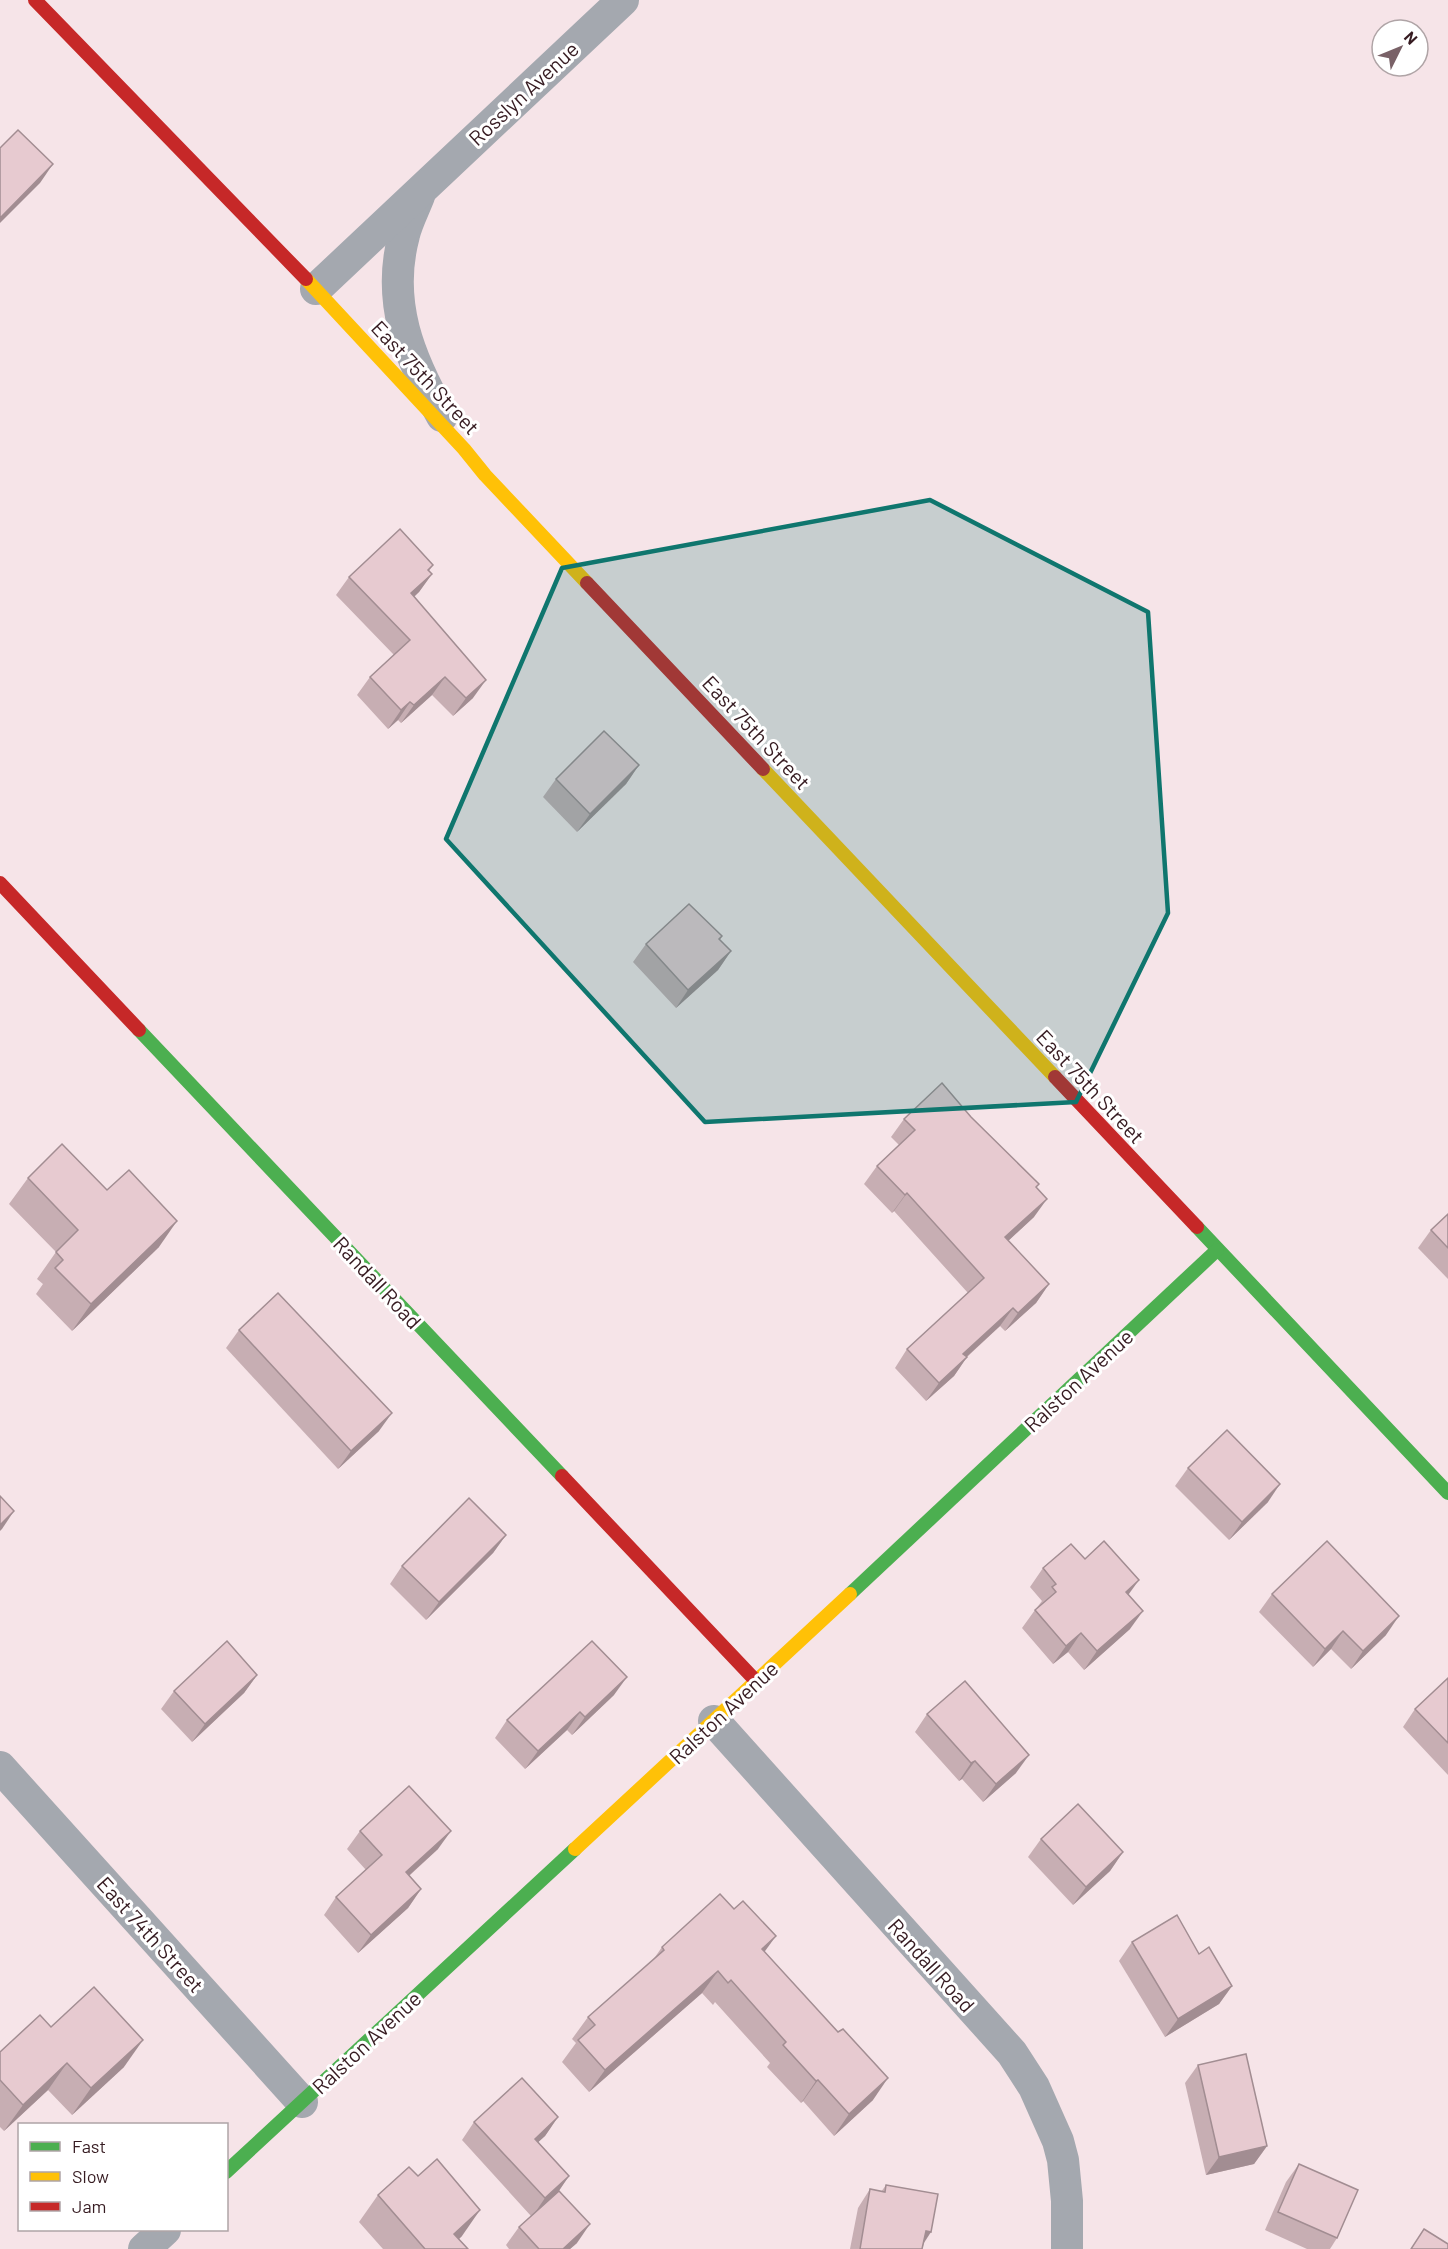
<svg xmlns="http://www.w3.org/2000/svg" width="1448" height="2249" font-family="Barlow,sans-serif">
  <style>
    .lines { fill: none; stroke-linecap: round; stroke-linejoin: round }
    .street { stroke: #a4a8af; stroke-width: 32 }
    .fast { stroke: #4caf50; stroke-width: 14 }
    .slow { stroke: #ffc107; stroke-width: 14 }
    .jam { stroke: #c62828; stroke-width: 14 }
    .wall { fill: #c7aeb3 }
    .shaded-wall { fill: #a28d92 }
    .building { fill: #e7cad0; stroke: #a28d92; stroke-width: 1.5 }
    .marked { fill: #0f766e; fill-opacity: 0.2; stroke: #0f766e; stroke-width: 4.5; stroke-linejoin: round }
    .labels { text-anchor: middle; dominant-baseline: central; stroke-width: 6; stroke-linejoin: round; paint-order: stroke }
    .street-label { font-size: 21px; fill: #361b21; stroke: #fff }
  </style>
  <rect width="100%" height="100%" fill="#f6e4e8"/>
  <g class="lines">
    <g class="street">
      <path d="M 419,196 C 414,209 407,222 404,235 C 386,302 409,358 442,416"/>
      <path d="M 316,289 L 623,0"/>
      <path d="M 714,1721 L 1012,2053 L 1034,2087 L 1058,2141 L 1063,2160 L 1067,2201 L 1067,2249"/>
      <path d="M 0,1767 L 302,2102"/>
      <path d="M 144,2249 L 165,2230"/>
    </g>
    <g class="fast">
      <path d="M 139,1030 L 562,1476"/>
      <path d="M 1197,1227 L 1448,1493"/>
      <path d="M 850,1594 L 1217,1250"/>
      <path d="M 226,2172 L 575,1849"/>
    </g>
    <g class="slow">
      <path d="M 306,279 L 464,449 L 485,475 L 587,583"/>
      <path d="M 763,769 L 1055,1077"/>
      <path d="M 575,1849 L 850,1594"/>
    </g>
    <g class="jam">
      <path d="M 35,0 L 306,279"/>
      <path d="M 587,583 L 763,769"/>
      <path d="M 0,883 L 139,1030"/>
      <path d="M 1055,1077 L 1197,1227"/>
      <path d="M 562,1476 L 756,1681"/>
    </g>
  </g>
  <g class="wall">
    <path d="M 433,565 L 429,571 L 432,574 L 419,592 L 414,597 L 473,698 L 453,716 L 432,695 L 401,723 L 398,720 L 388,729 L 357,695 L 370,677 L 394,655 L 336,595 L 349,577 Z"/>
    <path d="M 639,765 L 626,784 L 577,832 L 543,797 L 556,779 Z"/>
    <path d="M 722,936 L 720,940 L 731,951 L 718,970 L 676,1008 L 633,962 L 646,944 Z"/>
    <path d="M 971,1117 L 1036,1187 L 1034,1217 L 1008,1241 L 1049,1284 L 1036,1303 L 1005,1331 L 1000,1326 L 967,1357 L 954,1376 L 926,1401 L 895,1368 L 907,1349 L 968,1293 L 894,1211 L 892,1213 L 864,1184 L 877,1166 L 899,1145 L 891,1137 L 904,1119 Z"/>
    <path d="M 28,1178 L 159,1247 L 72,1331 L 36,1294 L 43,1284 L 37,1279 L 56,1252 L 9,1204 Z"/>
    <path d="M 1448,1214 L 1448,1279 L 1418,1248 L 1431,1230 Z"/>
    <path d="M 239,1330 L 379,1431 L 338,1469 L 226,1348 Z"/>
    <path d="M 1188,1468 L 1268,1502 L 1229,1540 L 1175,1486 Z"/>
    <path d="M 506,1535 L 493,1553 L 426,1620 L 390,1584 L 402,1566 Z"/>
    <path d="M 1085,1559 L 1128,1595 L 1130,1629 L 1084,1670 L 1068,1652 L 1053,1664 L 1022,1628 L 1035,1610 L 1042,1601 L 1030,1587 L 1043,1568 Z"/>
    <path d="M 1272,1594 L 1386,1635 L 1351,1669 L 1331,1649 L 1313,1667 L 1259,1612 Z"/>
    <path d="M 257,1675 L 244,1693 L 192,1742 L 161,1709 L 174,1691 Z"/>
    <path d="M 1448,1678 L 1448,1775 L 1403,1727 L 1415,1709 Z"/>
    <path d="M 614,1695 L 572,1735 L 567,1730 L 525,1769 L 495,1738 L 507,1720 Z"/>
    <path d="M 927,1714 L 1016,1773 L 983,1802 L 962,1779 L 959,1781 L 915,1732 Z"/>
    <path d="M 360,1831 L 438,1849 L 409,1876 L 421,1889 L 408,1908 L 358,1953 L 324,1915 L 336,1897 L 366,1870 L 347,1849 Z"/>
    <path d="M 1041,1839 L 1123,1852 L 1110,1871 L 1073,1905 L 1028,1857 Z"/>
    <path d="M 1132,1942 L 1199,1954 L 1232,1986 L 1219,2004 L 1165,2037 L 1119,1961 Z"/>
    <path d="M 662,1947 L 765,1952 L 873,2100 L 834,2136 L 803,2101 L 801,2103 L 767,2067 L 770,2063 L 715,2002 L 713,2005 L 702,1993 L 589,2092 L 562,2062 L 576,2043 L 572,2039 L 588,2017 L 653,1960 Z"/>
    <path d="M 51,2027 L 124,2067 L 72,2115 L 48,2090 L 4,2131 L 0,2127 L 0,2052 Z"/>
    <path d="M 1198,2065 L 1267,2146 L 1254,2164 L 1206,2175 L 1185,2083 Z"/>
    <path d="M 558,2117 L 545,2136 L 538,2142 L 569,2176 L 558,2192 L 577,2243 L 570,2249 L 509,2249 L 506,2245 L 519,2227 L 531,2216 L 462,2140 L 474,2122 Z"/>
    <path d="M 1299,2164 L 1337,2238 L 1330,2249 L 1307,2249 L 1265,2230 L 1286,2182 Z"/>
    <path d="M 886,2185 L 924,2243 L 922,2249 L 850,2249 L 858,2208 L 870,2189 L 881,2192 Z"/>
    <path d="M 378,2195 L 462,2236 L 459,2239 L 468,2249 L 383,2249 L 359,2222 Z"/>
  </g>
  <g class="shaded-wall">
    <path d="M 53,164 L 40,183 L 0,223 L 0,218 Z"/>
    <path d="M 432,574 L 419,592 L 398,611 L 411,593 Z"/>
    <path d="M 445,677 L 432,695 L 401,723 L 414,705 Z"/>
    <path d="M 486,680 L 473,698 L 453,716 L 466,698 Z"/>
    <path d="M 410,702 L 398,720 L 388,729 L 401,710 Z"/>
    <path d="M 639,765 L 626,784 L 577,832 L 590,814 Z"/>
    <path d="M 731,951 L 718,970 L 676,1008 L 688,990 Z"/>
    <path d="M 907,1193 L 894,1211 L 892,1213 L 905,1195 Z"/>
    <path d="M 1047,1199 L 1034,1217 L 992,1256 L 1005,1237 Z"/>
    <path d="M 177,1221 L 159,1247 L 72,1331 L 91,1304 Z"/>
    <path d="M 1049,1284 L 1036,1303 L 1005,1331 L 1018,1313 Z"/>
    <path d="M 1013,1308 L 1000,1326 L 950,1372 L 963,1354 Z"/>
    <path d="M 967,1357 L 954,1376 L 926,1401 L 939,1383 Z"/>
    <path d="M 392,1413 L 379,1431 L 338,1469 L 351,1451 Z"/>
    <path d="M 1280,1484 L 1268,1502 L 1229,1540 L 1242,1522 Z"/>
    <path d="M 14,1511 L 2,1529 L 0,1531 L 0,1525 Z"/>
    <path d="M 506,1535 L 493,1553 L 426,1620 L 439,1602 Z"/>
    <path d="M 1139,1580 L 1126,1598 L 1126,1592 Z"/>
    <path d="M 1143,1611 L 1130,1629 L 1084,1670 L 1097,1651 Z"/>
    <path d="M 1399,1616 L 1386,1635 L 1351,1669 L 1363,1651 Z"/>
    <path d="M 1343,1631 L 1331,1649 L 1313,1667 L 1325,1649 Z"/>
    <path d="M 1081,1633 L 1068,1652 L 1053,1664 L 1066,1646 Z"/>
    <path d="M 257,1675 L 244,1693 L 192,1742 L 205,1724 Z"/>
    <path d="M 627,1677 L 614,1695 L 572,1735 L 585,1717 Z"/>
    <path d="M 580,1712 L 567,1730 L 525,1769 L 538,1751 Z"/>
    <path d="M 1029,1755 L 1016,1773 L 983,1802 L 996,1784 Z"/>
    <path d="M 975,1761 L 962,1779 L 959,1781 L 971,1763 Z"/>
    <path d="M 451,1831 L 438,1849 L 393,1890 L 406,1872 Z"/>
    <path d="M 1123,1852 L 1110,1871 L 1073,1905 L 1086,1887 Z"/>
    <path d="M 421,1889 L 408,1908 L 358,1953 L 371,1935 Z"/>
    <path d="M 776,1936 L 760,1958 L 762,1949 Z"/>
    <path d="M 718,1971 L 702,1993 L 589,2092 L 605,2070 Z"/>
    <path d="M 1232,1986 L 1219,2004 L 1165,2037 L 1178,2019 Z"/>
    <path d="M 143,2040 L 124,2067 L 72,2115 L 91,2088 Z"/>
    <path d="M 67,2063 L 48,2090 L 4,2131 L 23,2105 Z"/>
    <path d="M 888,2078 L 873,2100 L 834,2136 L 849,2114 Z"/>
    <path d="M 818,2080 L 803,2101 L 801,2103 L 816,2081 Z"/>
    <path d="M 558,2117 L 545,2136 L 522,2157 L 535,2139 Z"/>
    <path d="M 1267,2146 L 1254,2164 L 1206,2175 L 1219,2157 Z"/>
    <path d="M 569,2176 L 556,2195 L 532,2217 L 545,2198 Z"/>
    <path d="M 480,2210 L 462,2236 L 448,2249 L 454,2234 Z"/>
    <path d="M 590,2224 L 577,2243 L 570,2249 L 563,2249 Z"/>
    <path d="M 926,2231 L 931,2232 L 920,2249 Z"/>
  </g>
  <g class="building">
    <path d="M 18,130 L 53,164 L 0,218 L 0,148 Z"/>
    <path d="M 400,529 L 433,565 L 428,570 L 432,574 L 411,593 L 486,680 L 466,698 L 445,677 L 414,705 L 410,702 L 401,710 L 370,677 L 410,640 L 349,577 Z"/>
    <path d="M 604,731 L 639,765 L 590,814 L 556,779 Z"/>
    <path d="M 689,904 L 722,936 L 719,939 L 731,951 L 688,990 L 646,944 Z"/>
    <path d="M 942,1083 L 971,1117 L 1039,1184 L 1036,1187 L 1047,1199 L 1005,1237 L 1049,1284 L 1018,1313 L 1013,1308 L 963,1354 L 967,1357 L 939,1383 L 907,1349 L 984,1278 L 907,1193 L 905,1195 L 877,1166 L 915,1130 L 904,1119 Z"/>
    <path d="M 62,1144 L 107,1190 L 129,1170 L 177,1221 L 91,1304 L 55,1268 L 63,1260 L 56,1252 L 78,1230 L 28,1178 Z"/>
    <path d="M 1448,1214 L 1448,1248 L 1431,1230 Z"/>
    <path d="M 278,1293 L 392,1413 L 351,1451 L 239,1330 Z"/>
    <path d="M 1227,1430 L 1280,1484 L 1242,1522 L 1188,1468 Z"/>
    <path d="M 0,1496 L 14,1511 L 0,1525 Z"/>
    <path d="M 469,1498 L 506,1535 L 439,1602 L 402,1566 Z"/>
    <path d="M 1104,1541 L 1139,1580 L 1126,1592 L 1143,1611 L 1097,1651 L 1081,1633 L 1066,1646 L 1035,1610 L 1056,1592 L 1052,1587 L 1056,1584 L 1043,1568 L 1071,1544 L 1085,1559 Z"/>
    <path d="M 1327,1541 L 1399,1616 L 1363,1651 L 1343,1631 L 1325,1649 L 1272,1594 Z"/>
    <path d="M 227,1641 L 257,1675 L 205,1724 L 174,1691 Z"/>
    <path d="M 592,1641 L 627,1677 L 585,1717 L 580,1712 L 538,1751 L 507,1720 Z"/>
    <path d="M 1448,1678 L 1448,1743 L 1415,1709 Z"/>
    <path d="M 965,1681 L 1029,1755 L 996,1784 L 975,1761 L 971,1763 L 927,1714 Z"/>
    <path d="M 409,1786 L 451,1831 L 406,1872 L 421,1889 L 371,1935 L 336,1897 L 382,1855 L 360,1831 Z"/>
    <path d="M 1078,1804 L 1123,1852 L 1086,1887 L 1041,1839 Z"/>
    <path d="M 720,1894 L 734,1909 L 743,1901 L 776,1936 L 762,1949 L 838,2032 L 843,2029 L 888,2078 L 849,2114 L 818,2080 L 816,2081 L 783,2045 L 786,2042 L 731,1980 L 728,1983 L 718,1971 L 605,2070 L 578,2040 L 595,2025 L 588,2017 L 664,1950 L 662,1947 Z"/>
    <path d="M 1177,1915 L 1199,1954 L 1209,1947 L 1232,1986 L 1178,2019 L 1132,1942 Z"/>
    <path d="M 94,1987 L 143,2040 L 91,2088 L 67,2063 L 23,2105 L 0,2080 L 0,2052 L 40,2015 L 51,2027 Z"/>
    <path d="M 1246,2054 L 1267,2146 L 1219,2157 L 1198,2065 Z"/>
    <path d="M 522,2078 L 558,2117 L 535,2139 L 569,2176 L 545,2198 L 474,2122 Z"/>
    <path d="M 437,2159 L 480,2210 L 454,2234 L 468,2249 L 425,2249 L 378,2195 L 409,2167 L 418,2176 Z"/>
    <path d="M 1299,2164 L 1358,2190 L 1337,2238 L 1278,2212 Z"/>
    <path d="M 886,2185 L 938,2194 L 931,2232 L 926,2231 L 922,2249 L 860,2249 L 870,2189 L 885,2192 Z"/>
    <path d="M 559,2191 L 590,2224 L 563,2249 L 539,2249 L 519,2227 Z"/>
    <path d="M 1424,2229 L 1448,2244 L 1448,2249 L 1411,2249 Z"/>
  </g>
  <path class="marked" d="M 930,500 L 1148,612 L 1168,913 L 1076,1102 L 705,1122 L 446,839 L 562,568 Z"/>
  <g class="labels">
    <g class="street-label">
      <text transform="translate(523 93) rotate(-43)">Rosslyn Avenue</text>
      <text transform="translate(426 377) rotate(47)">East 75th Street</text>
      <text transform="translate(757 732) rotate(47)">East 75th Street</text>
      <text transform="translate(1091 1086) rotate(47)">East 75th Street</text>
      <text transform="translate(378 1282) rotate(47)">Randall Road</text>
      <text transform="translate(1078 1380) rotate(-43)">Ralston Avenue</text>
      <text transform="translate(723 1712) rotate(-43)">Ralston Avenue</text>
      <text transform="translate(151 1934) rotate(48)">East 74th Street</text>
      <text transform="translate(932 1965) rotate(48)">Randall Road</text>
      <text transform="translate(366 2042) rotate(-43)">Ralston Avenue</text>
    </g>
  </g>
  <rect x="18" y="2123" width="210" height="108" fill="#ffffff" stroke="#afa4a6" stroke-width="1.5"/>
  <rect x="30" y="2142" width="30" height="9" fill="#4caf50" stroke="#afa4a6" stroke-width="1.5"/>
  <text x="72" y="2153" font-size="18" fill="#361b21">Fast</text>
  <rect x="30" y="2172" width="30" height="9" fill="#ffc107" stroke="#afa4a6" stroke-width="1.5"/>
  <text x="72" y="2183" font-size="18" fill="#361b21">Slow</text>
  <rect x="30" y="2202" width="30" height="9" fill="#c62828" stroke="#afa4a6" stroke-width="1.5"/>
  <text x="72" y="2213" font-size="18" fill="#361b21">Jam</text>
  <g transform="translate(1400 48) rotate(47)"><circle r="28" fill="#ffffff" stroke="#afa4a6" stroke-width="1.5"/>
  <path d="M0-4.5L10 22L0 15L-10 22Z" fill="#796167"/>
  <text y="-9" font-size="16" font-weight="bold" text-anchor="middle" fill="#361b21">N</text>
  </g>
</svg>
